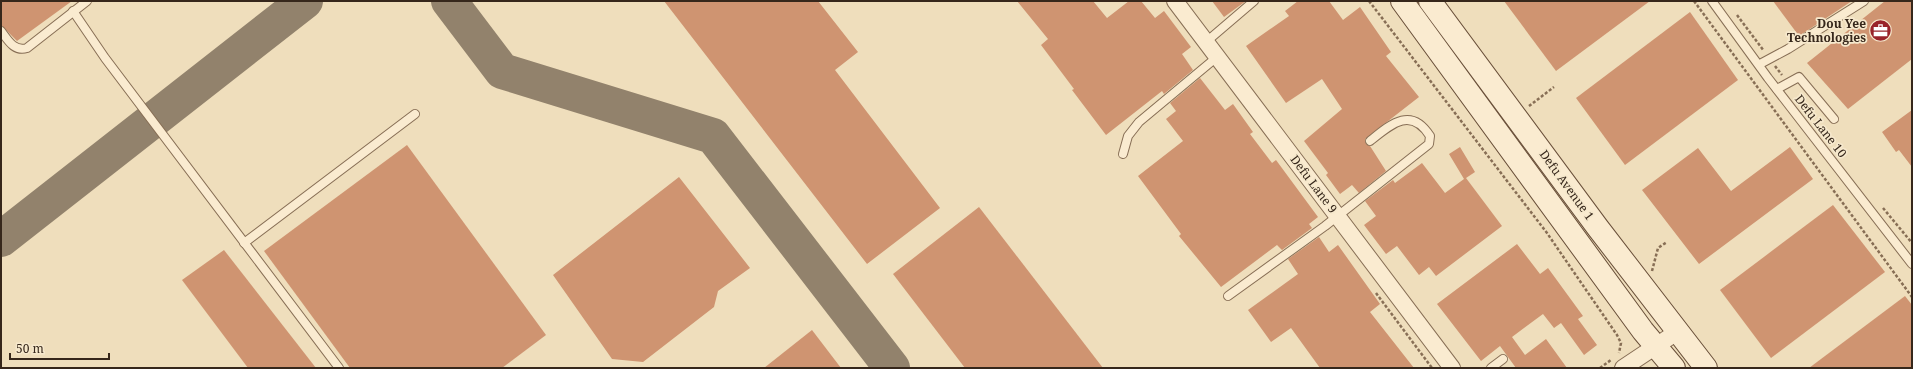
<svg xmlns="http://www.w3.org/2000/svg" width="1913" height="369" font-family="'Noto Serif',serif">
  <style>
    .lines { fill: none; stroke-linecap: round; stroke-linejoin: round }
    .taxiway { stroke: #92826c; stroke-width: 36 }
    .building { fill: #cf9471 }
    .service-casing { stroke: #876e55; stroke-width: 10 }
    .minor-casing { stroke: #876e55; stroke-width: 18 }
    .secondary-casing { stroke: #694f39; stroke-width: 24 }
    .path { stroke: #876e55; stroke-width: 2.5; stroke-dasharray: 3 2; stroke-linecap: butt }
    .service { stroke: #faebd0; stroke-width: 8 }
    .minor { stroke: #faebd0; stroke-width: 16 }
    .secondary { stroke: #faebd0; stroke-width: 22 }
    .labels { text-anchor: middle; dominant-baseline: central; stroke-width: 3.5; stroke-linejoin: round; paint-order: stroke }
    .poi-label { font-size: 12px; font-weight: bold; fill: #36271b; stroke: #f6e8cc; text-anchor: end }
    .street-label { font-size: 12px; fill: #36271b; stroke: #f6e8cc }
  </style>
  <rect width="100%" height="100%" fill="#efdebc"/>
  <g class="lines">
    <g class="taxiway">
      <path d="M 449,1 L 502,71 L 713,136 L 892,368"/>
      <path d="M 1,239 L 305,1"/>
    </g>
  </g>
  <g class="building">
    <path d="M 1,1 L 72,1 L 17,41 L 1,25 Z"/>
    <path d="M 664,1 L 818,1 L 858,52 L 835,70 L 940,208 L 867,264 Z"/>
    <path d="M 1017,1 L 1093,1 L 1107,18 L 1129,1 L 1141,1 L 1155,18 L 1164,11 L 1191,47 L 1182,54 L 1193,70 L 1164,94 L 1162,91 L 1106,135 L 1072,90 L 1074,89 L 1041,45 L 1048,39 Z"/>
    <path d="M 1212,1 L 1246,1 L 1224,17 Z"/>
    <path d="M 1298,1 L 1329,1 L 1343,20 L 1360,7 L 1391,52 L 1386,56 L 1419,97 L 1365,139 L 1366,144 L 1370,146 L 1386,171 L 1359,193 L 1352,185 L 1340,194 L 1326,175 L 1328,173 L 1304,141 L 1342,109 L 1322,79 L 1286,103 L 1246,46 L 1289,16 L 1285,11 Z"/>
    <path d="M 1504,1 L 1650,1 L 1556,71 Z"/>
    <path d="M 1773,1 L 1852,1 L 1799,36 Z"/>
    <path d="M 1885,1 L 1912,1 L 1912,59 L 1848,109 L 1807,63 Z"/>
    <path d="M 1690,12 L 1738,80 L 1625,165 L 1576,98 Z"/>
    <path d="M 1200,78 L 1225,110 L 1233,104 L 1253,132 L 1250,134 L 1272,163 L 1276,160 L 1318,217 L 1309,224 L 1312,228 L 1282,250 L 1277,245 L 1221,287 L 1179,236 L 1181,234 L 1138,176 L 1183,141 L 1166,119 L 1176,111 L 1170,103 Z"/>
    <path d="M 1912,110 L 1912,167 L 1899,150 L 1896,152 L 1882,132 Z"/>
    <path d="M 407,145 L 546,335 L 502,368 L 350,368 L 264,251 Z"/>
    <path d="M 1460,147 L 1475,172 L 1466,178 L 1502,226 L 1436,276 L 1429,267 L 1419,275 L 1397,246 L 1386,254 L 1364,225 L 1376,216 L 1365,201 L 1393,180 L 1395,183 L 1422,163 L 1445,193 L 1464,179 L 1449,154 Z"/>
    <path d="M 1790,147 L 1813,179 L 1699,264 L 1642,190 L 1698,148 L 1731,191 Z"/>
    <path d="M 679,177 L 750,268 L 718,291 L 714,307 L 643,362 L 612,359 L 553,275 Z"/>
    <path d="M 1833,205 L 1885,272 L 1771,358 L 1720,290 Z"/>
    <path d="M 979,207 L 1103,368 L 965,368 L 893,274 Z"/>
    <path d="M 1319,237 L 1329,252 L 1338,245 L 1380,304 L 1370,312 L 1414,368 L 1320,368 L 1291,328 L 1271,342 L 1248,310 L 1298,274 L 1288,259 Z"/>
    <path d="M 1517,244 L 1540,274 L 1548,268 L 1583,316 L 1578,319 L 1597,345 L 1584,355 L 1561,323 L 1554,328 L 1543,314 L 1512,337 L 1525,355 L 1546,339 L 1567,368 L 1516,368 L 1500,346 L 1481,361 L 1437,304 Z"/>
    <path d="M 224,250 L 316,368 L 248,368 L 182,280 Z"/>
    <path d="M 1905,296 L 1912,305 L 1912,368 L 1809,368 Z"/>
    <path d="M 812,330 L 841,368 L 764,368 Z"/>
  </g>
  <g class="lines">
    <defs>
      <g id="service">
        <path d="M 1712,1 L 1768,78 L 1912,264"/>
        <path d="M 73,11 L 105,58 L 339,368"/>
        <path d="M 1,31 C 8,40 14,52 27,48 L 87,1"/>
        <path d="M 1206,42 L 1254,1"/>
        <path d="M 1760,64 L 1788,49 L 1864,1"/>
        <path d="M 1777,89 L 1799,77 L 1834,119"/>
        <path d="M 1123,154 L 1128,136 L 1139,122 L 1217,57"/>
        <path d="M 244,243 L 415,114"/>
        <path d="M 1228,296 L 1325,226 L 1429,144 L 1430,136 C 1411,106 1391,124 1370,141"/>
        <path d="M 1491,368 L 1503,359"/>
      </g>
      <g id="minor">
        <path d="M 1175,1 L 1452,368"/>
        <path d="M 1623,368 L 1677,332"/>
      </g>
      <g id="secondary">
        <path d="M 1402,1 L 1643,331 L 1674,368"/>
        <path d="M 1430,1 L 1598,228 L 1706,368"/>
      </g>
    </defs>
    <use href="#service" class="service-casing"/>
    <use href="#minor" class="minor-casing"/>
    <use href="#secondary" class="secondary-casing"/>
    <g class="path">
      <path d="M 1369,1 L 1547,233 L 1617,335 L 1621,343 L 1619,353"/>
      <path d="M 1694,1 L 1912,297"/>
      <path d="M 1737,15 L 1764,51"/>
      <path d="M 1775,66 L 1782,75"/>
      <path d="M 1529,106 L 1554,87"/>
      <path d="M 1883,208 L 1912,243"/>
      <path d="M 1652,271 L 1658,248 L 1667,242"/>
      <path d="M 1376,293 L 1432,368"/>
      <path d="M 1600,368 L 1611,360"/>
    </g>
    <use href="#service" class="service"/>
    <use href="#minor" class="minor"/>
    <use href="#secondary" class="secondary"/>
  </g>
  <defs>
    <symbol id="office-disc" viewBox="-11 -11 22 22"><circle r="9.5" fill="#992329" stroke="#f6e8cc"/><path d="M-6-3h4V-5.5h4V-3h4V5H-6ZM-1-4.5V-3h2v-1.5ZM-6 0V1H6V0Z" fill="#fff"/></symbol>
  </defs>
  <g fill-rule="evenodd">
    <use href="#office-disc" x="1868" y="18" width="25" height="25"/>
  </g>
  <g class="labels">
    <g class="poi-label">
      <text x="1866" y="23">Dou Yee<tspan x="1866" dy="14">Technologies</tspan></text>
    </g>
    <g class="street-label">
      <text transform="translate(1821 126) rotate(52)">Defu Lane 10</text>
      <text transform="translate(1314 184) rotate(53)">Defu Lane 9</text>
      <text transform="translate(1567 185) rotate(54)">Defu Avenue 1</text>
    </g>
  </g>
  <rect width="1913" height="369" fill="none" stroke="#36271b" stroke-width="4"/>
  <path d="M10 353v6h99v-6" fill="none" stroke="#36271b" stroke-width="2"/>
  <text x="16" y="353" font-size="12" fill="#36271b" stroke="#f6e8cc" stroke-width="3" paint-order="stroke">50 m</text>
</svg>
